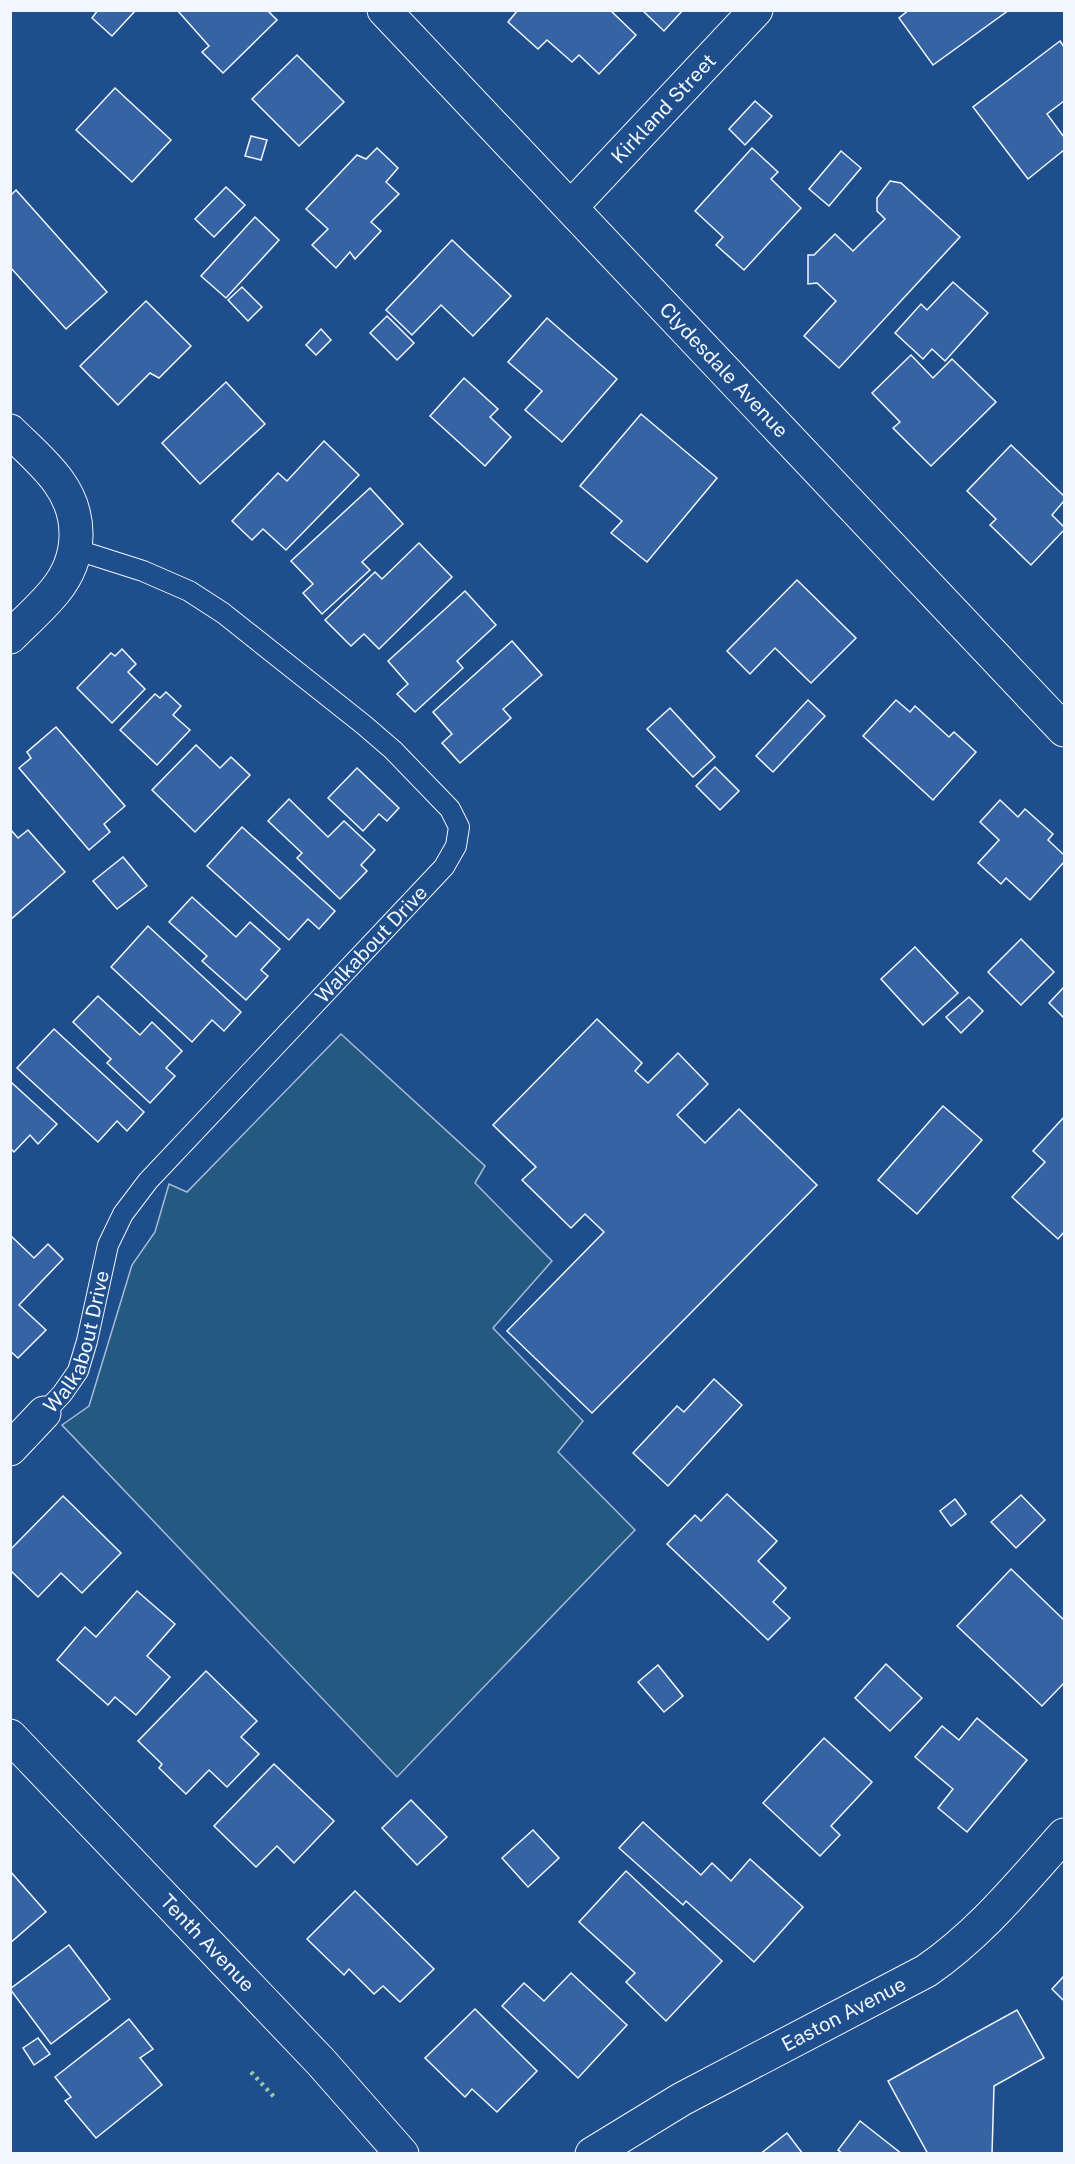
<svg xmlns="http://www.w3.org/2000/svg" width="1075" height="2164" font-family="'Public Sans',sans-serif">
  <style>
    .green { fill: #245a82; stroke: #a8bbd7; stroke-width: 1.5 }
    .building { fill: #3563a3; stroke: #f2f6ff; stroke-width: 1.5 }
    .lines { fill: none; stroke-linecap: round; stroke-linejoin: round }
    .service-casing { stroke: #f2f6ff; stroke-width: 22 }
    .minor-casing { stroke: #f2f6ff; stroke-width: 35 }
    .service { stroke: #1f4e8c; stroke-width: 20 }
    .minor { stroke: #1f4e8c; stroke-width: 33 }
    .hedge { stroke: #97c8a6; stroke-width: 4.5; stroke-dasharray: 3 4.5; stroke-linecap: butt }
    .labels { text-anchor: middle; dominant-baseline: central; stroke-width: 4.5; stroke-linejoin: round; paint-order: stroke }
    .street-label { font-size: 20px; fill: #f2f6ff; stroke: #1f4e8c }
  </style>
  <rect width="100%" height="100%" fill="#1f4e8c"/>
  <path class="green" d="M 341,1034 L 485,1166 L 475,1183 L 552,1261 L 493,1328 L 583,1421 L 558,1452 L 635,1530 L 397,1777 L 62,1425 L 89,1406 L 132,1265 L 155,1232 L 169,1184 L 187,1192 Z"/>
  <g class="building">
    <path d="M 98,10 L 136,10 L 112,36 L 92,18 Z"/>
    <path d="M 177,10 L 267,10 L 277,20 L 223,73 L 202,52 L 209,46 Z"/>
    <path d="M 518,10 L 610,10 L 636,35 L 599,74 L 579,55 L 572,62 L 547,40 L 538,49 L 508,22 Z"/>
    <path d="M 642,10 L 683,10 L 664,31 Z"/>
    <path d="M 909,10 L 1009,10 L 933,65 L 899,18 Z"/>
    <path d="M 1060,41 L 1064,47 L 1064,101 L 1047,114 L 1064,137 L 1064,150 L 1028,179 L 973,107 Z"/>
    <path d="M 297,55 L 344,102 L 299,146 L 252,99 Z"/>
    <path d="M 115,88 L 171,140 L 132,182 L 76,130 Z"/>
    <path d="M 755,101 L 772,116 L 745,145 L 729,129 Z"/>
    <path d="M 251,136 L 267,140 L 261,160 L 245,156 Z"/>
    <path d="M 377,148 L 398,168 L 386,182 L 399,194 L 371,222 L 381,231 L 355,259 L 350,252 L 336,268 L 312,245 L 328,229 L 306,209 L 357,155 L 366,159 Z"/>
    <path d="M 752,148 L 778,172 L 771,179 L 801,208 L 744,270 L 716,245 L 723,237 L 695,211 Z"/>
    <path d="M 841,151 L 861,168 L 829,206 L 809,189 Z"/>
    <path d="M 890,181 L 901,183 L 960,237 L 839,368 L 804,336 L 836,301 L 817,283 L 808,284 L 808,255 L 814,255 L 835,234 L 853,251 L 885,219 L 877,211 L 877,198 Z"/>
    <path d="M 226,187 L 245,205 L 214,237 L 195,219 Z"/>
    <path d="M 16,190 L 107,292 L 66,329 L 10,267 L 10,196 Z"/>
    <path d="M 255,217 L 279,240 L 226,298 L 201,276 Z"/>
    <path d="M 452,240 L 511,296 L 473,336 L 441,305 L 412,335 L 386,310 Z"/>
    <path d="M 953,282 L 988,313 L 945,361 L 932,349 L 923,359 L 895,333 L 921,304 L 927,310 Z"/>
    <path d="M 242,287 L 262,307 L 248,321 L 228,300 Z"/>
    <path d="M 146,301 L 191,346 L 159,378 L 150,373 L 118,405 L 80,366 Z"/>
    <path d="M 387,316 L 414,343 L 397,360 L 370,333 Z"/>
    <path d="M 547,318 L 617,379 L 562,442 L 525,410 L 542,391 L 508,362 Z"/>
    <path d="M 321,329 L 331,340 L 316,355 L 306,345 Z"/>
    <path d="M 911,355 L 933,378 L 952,359 L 996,402 L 931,466 L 893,428 L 900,422 L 872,393 Z"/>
    <path d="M 464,378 L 498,409 L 490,417 L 511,437 L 485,466 L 430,416 Z"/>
    <path d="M 226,382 L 265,424 L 200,484 L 162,443 Z"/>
    <path d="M 641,414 L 717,478 L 647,562 L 611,533 L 622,521 L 580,486 Z"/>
    <path d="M 324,441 L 359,475 L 286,550 L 263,529 L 252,540 L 232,521 L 278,473 L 287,481 Z"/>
    <path d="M 1011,445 L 1064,496 L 1064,501 L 1052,515 L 1064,527 L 1064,530 L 1031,565 L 990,525 L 996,519 L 967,491 Z"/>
    <path d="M 370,488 L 403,524 L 362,562 L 370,570 L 322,614 L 303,593 L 313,584 L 291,561 Z"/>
    <path d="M 419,543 L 452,577 L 379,649 L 364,634 L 351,646 L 325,620 L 375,572 L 382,579 Z"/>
    <path d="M 797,580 L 856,638 L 811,683 L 775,648 L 750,674 L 727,651 Z"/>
    <path d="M 465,591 L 496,625 L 457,661 L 463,668 L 415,712 L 397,694 L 408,684 L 388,661 Z"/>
    <path d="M 512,641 L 542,675 L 503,709 L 511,718 L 460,763 L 442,743 L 452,734 L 433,712 Z"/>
    <path d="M 122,649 L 136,664 L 128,672 L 145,689 L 112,723 L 77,688 L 111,653 L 115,656 Z"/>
    <path d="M 166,692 L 181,706 L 173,715 L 190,730 L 157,765 L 120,730 L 155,694 L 160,698 Z"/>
    <path d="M 808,700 L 825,716 L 773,772 L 756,756 Z"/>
    <path d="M 896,700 L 910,712 L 915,706 L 949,737 L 954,732 L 976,752 L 933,800 L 863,736 Z"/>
    <path d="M 670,708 L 715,757 L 693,777 L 647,729 Z"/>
    <path d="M 56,727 L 125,806 L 104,824 L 110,832 L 89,850 L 19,768 L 31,758 L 27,752 Z"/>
    <path d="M 196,745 L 220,768 L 231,757 L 250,775 L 195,832 L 152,790 Z"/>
    <path d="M 715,767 L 739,791 L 720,810 L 696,786 Z"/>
    <path d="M 357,768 L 399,808 L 387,821 L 379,814 L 363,831 L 328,798 Z"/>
    <path d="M 289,799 L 328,837 L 344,821 L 375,850 L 361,865 L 367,871 L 340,899 L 297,858 L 302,853 L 268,821 Z"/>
    <path d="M 1000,800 L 1018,817 L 1025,809 L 1053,834 L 1048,840 L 1064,855 L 1064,862 L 1030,900 L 1006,878 L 1001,884 L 978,863 L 999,840 L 980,822 Z"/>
    <path d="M 242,827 L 335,911 L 319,929 L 308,919 L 289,940 L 207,866 Z"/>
    <path d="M 10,829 L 18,838 L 28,830 L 65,872 L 10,920 Z"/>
    <path d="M 123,857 L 147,886 L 117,909 L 93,881 Z"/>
    <path d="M 192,897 L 236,937 L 250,922 L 280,949 L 261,970 L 268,976 L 246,1000 L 202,961 L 207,956 L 169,922 Z"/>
    <path d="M 148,926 L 241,1012 L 224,1031 L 212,1020 L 192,1042 L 111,967 Z"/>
    <path d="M 1021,939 L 1054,972 L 1021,1005 L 988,972 Z"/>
    <path d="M 915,947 L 958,993 L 923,1025 L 881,979 Z"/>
    <path d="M 1064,987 L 1064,1018 L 1049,1003 Z"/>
    <path d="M 98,996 L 140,1035 L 152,1022 L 182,1051 L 166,1068 L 175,1076 L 150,1103 L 107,1063 L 111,1059 L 73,1022 Z"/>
    <path d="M 969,997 L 983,1011 L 961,1033 L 946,1017 Z"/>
    <path d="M 597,1019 L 642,1063 L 635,1071 L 648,1083 L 678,1053 L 708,1084 L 677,1115 L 705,1143 L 739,1109 L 817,1185 L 592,1413 L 507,1331 L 604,1232 L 585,1214 L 571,1228 L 522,1180 L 536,1167 L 493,1125 Z"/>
    <path d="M 54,1029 L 144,1112 L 127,1131 L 117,1121 L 98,1142 L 17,1068 Z"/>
    <path d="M 12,1083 L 57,1124 L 38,1144 L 30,1135 L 14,1152 L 10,1148 L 10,1085 Z"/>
    <path d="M 943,1106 L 982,1140 L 917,1214 L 878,1180 Z"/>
    <path d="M 1064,1117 L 1064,1232 L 1058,1239 L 1012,1197 L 1045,1162 L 1033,1151 Z"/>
    <path d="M 10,1235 L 34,1258 L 48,1244 L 63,1259 L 19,1305 L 46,1330 L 18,1358 L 10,1351 Z"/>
    <path d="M 714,1379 L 742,1405 L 668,1486 L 633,1453 L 677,1406 L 684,1412 Z"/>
    <path d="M 727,1494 L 777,1541 L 758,1561 L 786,1588 L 773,1602 L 790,1618 L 768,1640 L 667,1544 L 695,1515 L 701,1521 Z"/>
    <path d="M 1021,1495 L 1045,1520 L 1016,1548 L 991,1522 Z"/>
    <path d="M 63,1496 L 121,1553 L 82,1593 L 61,1573 L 38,1597 L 10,1570 L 10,1550 Z"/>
    <path d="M 955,1499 L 966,1514 L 951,1526 L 940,1511 Z"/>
    <path d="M 1011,1569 L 1064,1620 L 1064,1683 L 1042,1706 L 957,1626 Z"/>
    <path d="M 137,1591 L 175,1624 L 147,1656 L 170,1677 L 136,1715 L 115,1697 L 108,1705 L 57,1660 L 85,1627 L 96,1637 Z"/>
    <path d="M 886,1664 L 922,1698 L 890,1731 L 855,1698 Z"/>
    <path d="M 658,1665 L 683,1696 L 664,1712 L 638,1682 Z"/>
    <path d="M 206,1671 L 257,1721 L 241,1737 L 259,1754 L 227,1787 L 209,1770 L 186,1794 L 159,1768 L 162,1764 L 138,1741 Z"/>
    <path d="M 977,1718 L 1027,1760 L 967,1832 L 938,1808 L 953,1789 L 915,1757 L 942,1726 L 959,1740 Z"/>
    <path d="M 824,1738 L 872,1782 L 831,1826 L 840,1835 L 820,1856 L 763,1803 Z"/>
    <path d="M 274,1764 L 334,1821 L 294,1863 L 277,1846 L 256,1867 L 214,1826 Z"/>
    <path d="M 411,1800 L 447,1837 L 417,1865 L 382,1828 Z"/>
    <path d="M 643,1822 L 701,1875 L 712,1863 L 731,1881 L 750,1859 L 803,1907 L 754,1962 L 686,1901 L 683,1905 L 619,1848 Z"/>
    <path d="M 533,1830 L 559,1858 L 528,1887 L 502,1858 Z"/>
    <path d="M 10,1871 L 46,1912 L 10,1943 Z"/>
    <path d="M 626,1871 L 722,1961 L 666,2021 L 626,1982 L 635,1973 L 579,1922 Z"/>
    <path d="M 355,1891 L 434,1969 L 400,2002 L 383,1986 L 374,1994 L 349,1969 L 344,1975 L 307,1939 Z"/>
    <path d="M 69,1945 L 110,1999 L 51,2044 L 10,1989 Z"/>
    <path d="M 571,1973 L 627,2025 L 578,2078 L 502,2006 L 524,1983 L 544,2001 Z"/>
    <path d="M 1064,1976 L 1064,2001 L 1052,1989 Z"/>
    <path d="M 475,2009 L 537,2071 L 497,2112 L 472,2089 L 465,2097 L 425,2058 Z"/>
    <path d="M 1017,2010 L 1044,2058 L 994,2086 L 992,2154 L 928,2154 L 888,2081 Z"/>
    <path d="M 129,2019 L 153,2049 L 140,2058 L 162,2085 L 96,2138 L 65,2101 L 71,2097 L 55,2077 Z"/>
    <path d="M 38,2038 L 50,2054 L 34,2065 L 23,2048 Z"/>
    <path d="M 860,2121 L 902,2154 L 843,2154 L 838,2150 Z"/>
    <path d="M 787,2133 L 803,2154 L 760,2154 Z"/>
  </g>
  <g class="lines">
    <defs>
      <g id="service">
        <path id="s1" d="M 44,1413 L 62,1394 L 78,1371 L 87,1341 L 108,1245 L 123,1214 L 148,1181 L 444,867 L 456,846 L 459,827 L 450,809 L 393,750 L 364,725 L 223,613 L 189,591 L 143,571 L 74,549"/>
      </g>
      <g id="minor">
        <path id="s2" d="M 384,10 L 1064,730"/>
        <path id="s3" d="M 571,207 L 756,10"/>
        <path d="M 10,431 C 26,447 45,463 58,481 C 83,515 82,558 55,591 C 42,607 25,622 10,637"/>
        <path d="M 10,1449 L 44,1413"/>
        <path id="s4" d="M 10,1736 L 321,2062 L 402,2154"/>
        <path id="s5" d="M 592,2154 L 682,2099 L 926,1971 C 981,1933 1020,1884 1064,1835"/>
      </g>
    </defs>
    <use href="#service" class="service-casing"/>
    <use href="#minor" class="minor-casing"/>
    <use href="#service" class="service"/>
    <use href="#minor" class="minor"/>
    <path class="hedge" d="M 251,2072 L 276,2099"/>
  </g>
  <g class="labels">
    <g class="street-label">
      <text stroke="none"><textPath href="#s3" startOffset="135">Kirkland Street</textPath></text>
      <text stroke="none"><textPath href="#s2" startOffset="495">Clydesdale Avenue</textPath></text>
      <text stroke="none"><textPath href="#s1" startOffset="585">Walkabout Drive</textPath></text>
      <text stroke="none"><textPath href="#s1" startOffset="81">Walkabout Drive</textPath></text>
      <text stroke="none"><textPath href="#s4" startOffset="286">Tenth Avenue</textPath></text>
      <text stroke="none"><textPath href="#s5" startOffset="288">Easton Avenue</textPath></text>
    </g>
  </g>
  <rect width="1075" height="2164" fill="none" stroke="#f2f6ff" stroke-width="24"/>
</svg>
